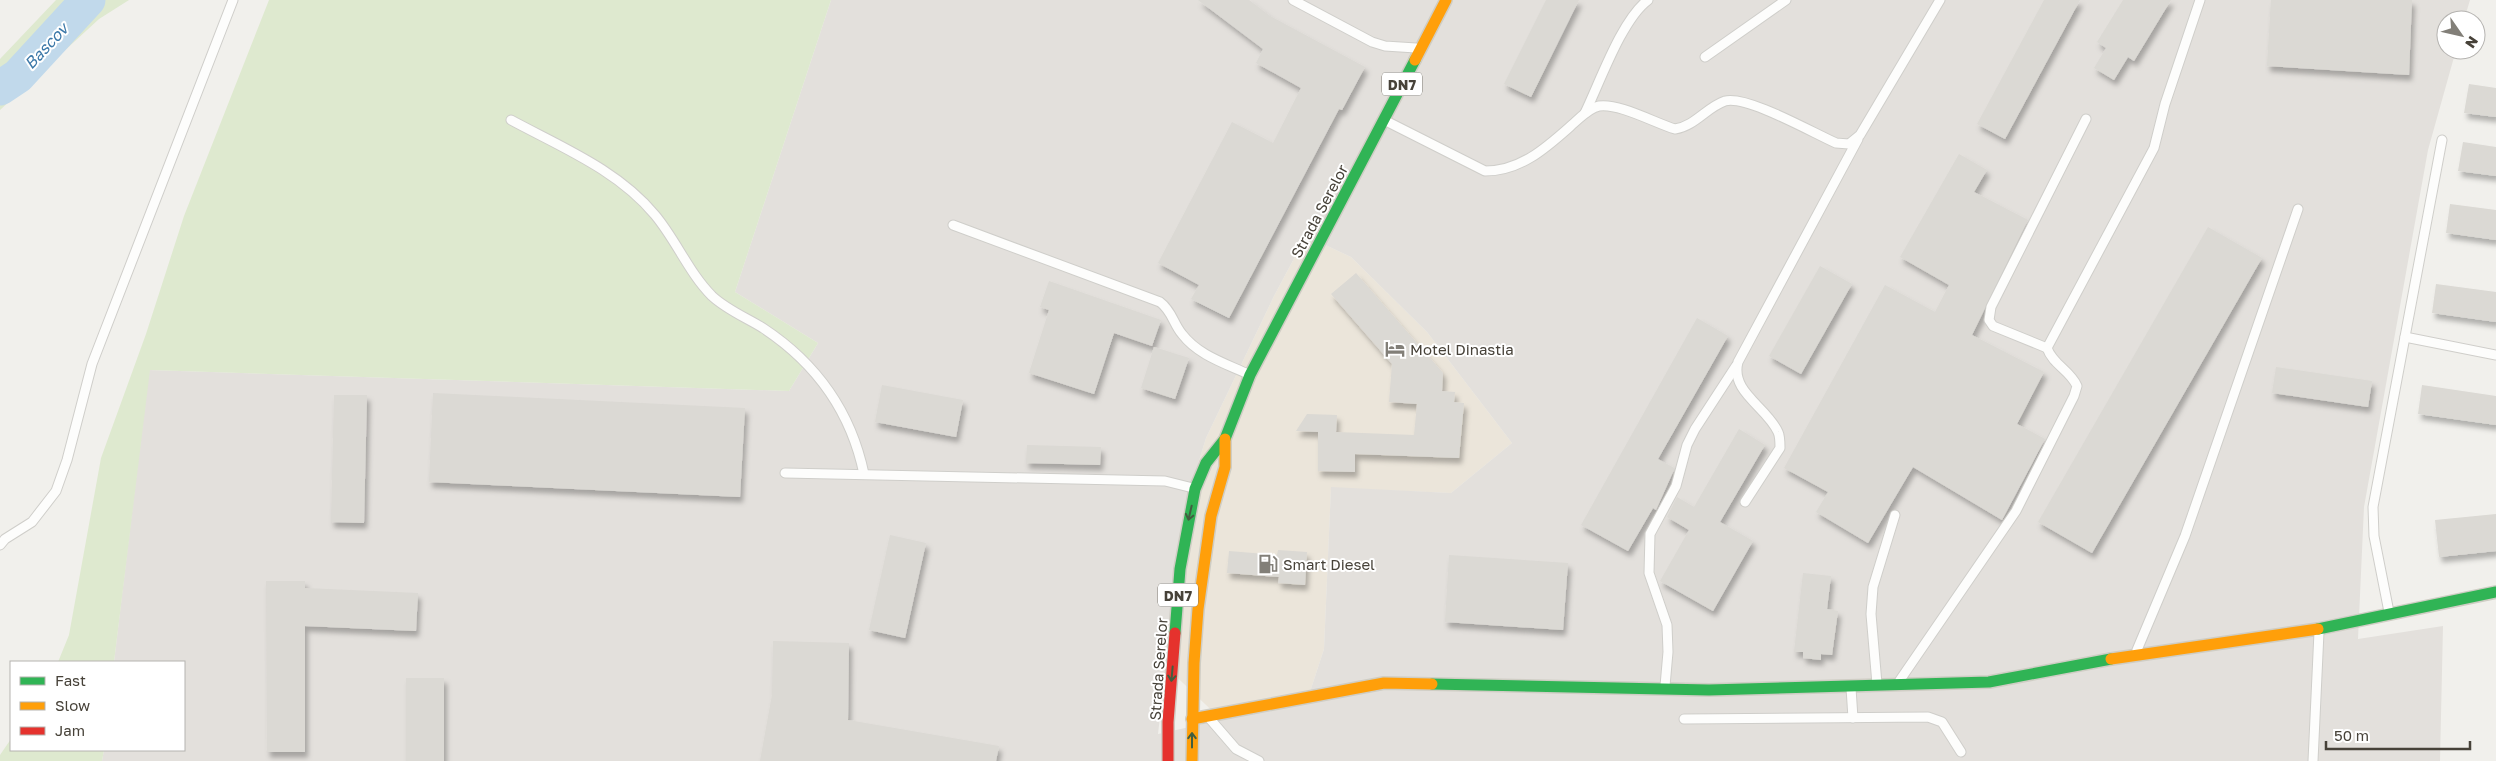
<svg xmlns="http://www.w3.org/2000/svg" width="2496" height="761" font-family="'Golos Text',sans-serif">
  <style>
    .commercial { fill: #ebe5da }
    .industrial { fill: #e3e0dc; fill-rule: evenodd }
    .green { fill: #dee9cf }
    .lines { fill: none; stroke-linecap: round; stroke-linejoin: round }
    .river { stroke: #c1d9eb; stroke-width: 35 }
    .building { fill: #dbd9d4; filter: url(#shadow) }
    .lane-casing { stroke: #cfceca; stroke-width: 11 }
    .fast-casing { stroke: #cfcdc4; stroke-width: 14 }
    .slow-casing { stroke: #cfcdc4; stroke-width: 14 }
    .jam-casing { stroke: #cfcdc4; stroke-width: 14 }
    .lane { stroke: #fdfdfc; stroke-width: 9 }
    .fast { stroke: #30b455; stroke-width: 11 }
    .slow { stroke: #ff9f0a; stroke-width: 11 }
    .jam { stroke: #e5322d; stroke-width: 11 }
    .oneway { stroke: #415e40 }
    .labels { text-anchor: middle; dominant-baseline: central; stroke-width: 4; stroke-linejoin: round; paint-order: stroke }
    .shield { fill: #fff; stroke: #7e7b74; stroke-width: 1 }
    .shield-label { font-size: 14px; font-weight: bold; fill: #474239 }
    .street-label { font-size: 15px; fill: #474239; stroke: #fff }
    .poi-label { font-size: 15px; fill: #474239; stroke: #fff; text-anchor: start }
    .water-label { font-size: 16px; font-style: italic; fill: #3c78a8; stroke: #fff }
  </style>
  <defs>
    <filter id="shadow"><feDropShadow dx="3" dy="5.5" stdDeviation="2.5" flood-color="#0004"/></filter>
  </defs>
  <rect width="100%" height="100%" fill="#f1f0ec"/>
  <path class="commercial" d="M 1306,236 L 1351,257 L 1427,332 L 1512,443 L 1451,493 L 1331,488 L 1324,649 L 1307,701 L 1227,725 L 1161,662 L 1184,510 L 1206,438 L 1274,296 Z"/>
  <path class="industrial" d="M 831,0 L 2470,0 L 2464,20 L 2446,20 L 2446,50 L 2456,50 L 2428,150 L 2364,507 L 2358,639 L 2443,626 L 2440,761 L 102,761 L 104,750 L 184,750 L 184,662 L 114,662 L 149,370 L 789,391 L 818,343 L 735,292 ZM 1306,236 L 1351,257 L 1427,332 L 1512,443 L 1451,493 L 1331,487 L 1324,649 L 1307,701 L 1158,734 L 1184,510 L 1206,438 L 1274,296 Z"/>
  <g class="green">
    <path d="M 56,0 L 129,0 L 99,19 L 0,110 L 0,59 Z"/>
    <path d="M 269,0 L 831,0 L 735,292 L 818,343 L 789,391 L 150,370 L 114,662 L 58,662 L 69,635 L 101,458 L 146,334 L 184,216 Z"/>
    <path d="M 11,739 L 11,750 L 104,750 L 102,761 L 0,761 L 0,755 Z"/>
  </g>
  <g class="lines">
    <path class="river" d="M 0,88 L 18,76 L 88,0"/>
  </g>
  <g class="building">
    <path d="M 1198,0 L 1249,0 L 1270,16 L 1365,67 L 1342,110 L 1339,109 L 1229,318 L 1191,299 L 1199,285 L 1158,263 L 1232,122 L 1273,143 L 1301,88 L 1256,63 L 1263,49 Z"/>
    <path d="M 1546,0 L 1579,0 L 1531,97 L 1504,84 Z"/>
    <path d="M 2044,0 L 2080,0 L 2005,139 L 1977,124 Z"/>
    <path d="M 2123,0 L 2171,0 L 2134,61 L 2128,57 L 2114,80 L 2094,68 L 2106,48 L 2097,42 Z"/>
    <path d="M 2271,0 L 2412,0 L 2409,75 L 2267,66 Z"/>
    <path d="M 2469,84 L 2496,88 L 2496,117 L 2464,113 Z"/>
    <path d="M 2463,142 L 2496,147 L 2496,176 L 2458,171 Z"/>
    <path d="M 1959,154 L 1987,170 L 1974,192 L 2028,220 L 1972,335 L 2044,372 L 2017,424 L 2045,439 L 2002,520 L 1913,467 L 1868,543 L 1816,512 L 1828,492 L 1784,468 L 1885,285 L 1935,312 L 1949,285 L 1900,257 Z"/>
    <path d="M 2450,204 L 2496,210 L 2496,240 L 2446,233 Z"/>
    <path d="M 2208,227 L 2262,258 L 2092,553 L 2038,522 Z"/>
    <path d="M 1820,266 L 1852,284 L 1801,374 L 1769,356 Z"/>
    <path d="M 1356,273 L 1443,373 L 1442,391 L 1455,392 L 1454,402 L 1464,403 L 1459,458 L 1355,454 L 1355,472 L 1318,471 L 1318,432 L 1296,431 L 1307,414 L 1337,415 L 1336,432 L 1414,435 L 1417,404 L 1389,402 L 1392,364 L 1331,294 Z"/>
    <path d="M 1049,281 L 1161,320 L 1152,346 L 1114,333 L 1094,394 L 1029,373 L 1049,310 L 1040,307 Z"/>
    <path d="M 2436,284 L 2496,292 L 2496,322 L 2432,313 Z"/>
    <path d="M 1697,318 L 1728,336 L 1658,459 L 1674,468 L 1673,472 L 1656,510 L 1653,508 L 1628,551 L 1581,525 Z"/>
    <path d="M 1154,347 L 1189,358 L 1175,399 L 1141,388 Z"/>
    <path d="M 2276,367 L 2372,381 L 2368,407 L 2272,393 Z"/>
    <path d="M 882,385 L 963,400 L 956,437 L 875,422 Z"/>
    <path d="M 2422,385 L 2496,396 L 2496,425 L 2418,414 Z"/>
    <path d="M 433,393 L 745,408 L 740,497 L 429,482 Z"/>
    <path d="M 334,395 L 367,395 L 364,523 L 331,522 Z"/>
    <path d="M 1739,429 L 1765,445 L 1720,522 L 1753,541 L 1713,611 L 1660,581 L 1689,530 L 1667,517 L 1677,497 L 1694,507 Z"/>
    <path d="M 1027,445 L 1101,447 L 1100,465 L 1026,463 Z"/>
    <path d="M 2496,514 L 2496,551 L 2439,557 L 2435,520 Z"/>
    <path d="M 890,535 L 926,543 L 905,638 L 869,630 Z"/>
    <path d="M 1278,550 L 1307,552 L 1305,585 L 1278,583 L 1279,577 L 1227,573 L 1229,551 L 1277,555 Z"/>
    <path d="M 1449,555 L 1568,563 L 1563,630 L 1445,622 Z"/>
    <path d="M 1803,573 L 1831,576 L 1827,609 L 1838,611 L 1832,655 L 1821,654 L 1821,660 L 1803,658 L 1803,652 L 1794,652 Z"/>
    <path d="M 266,581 L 305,581 L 305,588 L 418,593 L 416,631 L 305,626 L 305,752 L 267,752 Z"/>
    <path d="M 773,641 L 849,643 L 848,720 L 999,746 L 996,761 L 760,761 L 772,695 Z"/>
    <rect x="406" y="678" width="38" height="83"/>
  </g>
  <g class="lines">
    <defs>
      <g id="lane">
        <path d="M 1293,0 L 1372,42 L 1385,46 L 1416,48"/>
        <path d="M 1705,57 L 1786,0"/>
        <path d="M 1585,113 C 1600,82 1622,19 1648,0"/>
        <path d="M 511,120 C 561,147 618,170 655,215 C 676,240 689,273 712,296 C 727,310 747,318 763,328 C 816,363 851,412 864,474"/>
        <path d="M 1386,121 L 1485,171 C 1522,171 1548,146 1574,123 C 1581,117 1589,108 1599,106 C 1619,103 1655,123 1675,129 C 1695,126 1707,107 1725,101 C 1747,95 1813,133 1836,143 L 1849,144 L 1860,135 L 1940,0"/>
        <path d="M 953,225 L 1160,302 C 1172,311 1173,323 1182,334 C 1198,355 1224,363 1248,374"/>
        <path d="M 2405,337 L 2496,355"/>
        <path d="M 2047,348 L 1993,326 L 1989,320 L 1991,307 L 2086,119"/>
        <path d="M 785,473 L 1165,481 L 1193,488"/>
        <path d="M 1745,502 L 1780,448 C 1780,443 1780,436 1778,432 C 1767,407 1730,392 1738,362 L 1858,139"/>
        <path d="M 0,545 L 5,539 L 32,522 L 56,491 L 67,460 L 92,364 L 233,0"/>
        <path d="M 2389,612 L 2374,536 L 2373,507 L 2442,140"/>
        <path d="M 2137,650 L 2185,536 L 2298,209"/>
        <path d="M 1900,680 L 2016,511 L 2074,396 L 2077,386 C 2070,370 2053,365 2047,348 L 2154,148 L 2165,104 L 2200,0"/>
        <path d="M 1877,684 L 1871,614 L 1873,587 L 1895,515"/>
        <path d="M 1665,686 L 1668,652 L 1667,625 L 1649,573 L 1650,534 L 1676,486 L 1687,445 L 1695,429 L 1736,366"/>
        <path d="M 1851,688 L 1853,718"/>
        <path d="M 1210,719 L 1236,749 L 1259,761"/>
        <path d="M 1684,719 L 1928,717 L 1942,722 L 1961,752"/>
        <path d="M 2313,761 L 2319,632"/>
      </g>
      <g id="fast">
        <path d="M 2318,629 L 2496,592"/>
        <path d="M 1175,633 L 1180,569 L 1195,489 L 1206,463 L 1225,439 L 1250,375 L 1415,60"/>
        <path d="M 1432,684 L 1709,690 L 1989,682 L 2111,659"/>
      </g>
      <g id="slow">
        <path d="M 1415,60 L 1446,0"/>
        <path d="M 2111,659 L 2318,629"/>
        <path d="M 1192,719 L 1384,683 L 1432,684"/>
        <path d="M 1192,761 L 1194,663 L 1198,609 L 1211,516 L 1225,467 L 1225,439"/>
      </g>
      <path id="jam" d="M 1168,761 L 1168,722 L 1175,633"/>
    </defs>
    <use href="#lane" class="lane-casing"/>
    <use href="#fast" class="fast-casing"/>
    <use href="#slow" class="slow-casing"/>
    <use href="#jam" class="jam-casing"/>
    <use href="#lane" class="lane"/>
    <use href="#fast" class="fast"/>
    <use href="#slow" class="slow"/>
    <use href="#jam" class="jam"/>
  </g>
  <defs><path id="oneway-shaft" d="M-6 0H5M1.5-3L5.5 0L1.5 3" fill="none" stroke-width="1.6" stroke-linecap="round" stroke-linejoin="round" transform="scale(1.25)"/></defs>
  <g class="oneway">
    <use href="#oneway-shaft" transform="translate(1190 513) rotate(103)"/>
    <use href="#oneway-shaft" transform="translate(1172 674) rotate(95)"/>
    <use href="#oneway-shaft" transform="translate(1192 740) rotate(-90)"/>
  </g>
  <defs>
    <symbol id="hotel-bare" viewBox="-9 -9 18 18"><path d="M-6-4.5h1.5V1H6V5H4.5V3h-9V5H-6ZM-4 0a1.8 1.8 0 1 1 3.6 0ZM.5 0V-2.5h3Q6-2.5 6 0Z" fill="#827f78" stroke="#fff" stroke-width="2.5" paint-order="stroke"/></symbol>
    <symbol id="fuel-bare" viewBox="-9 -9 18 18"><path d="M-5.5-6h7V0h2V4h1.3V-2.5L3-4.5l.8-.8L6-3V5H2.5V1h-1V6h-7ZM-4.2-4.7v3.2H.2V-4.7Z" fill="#827f78" stroke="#fff" stroke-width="2.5" paint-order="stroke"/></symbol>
  </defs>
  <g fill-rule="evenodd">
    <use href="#hotel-bare" x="1381" y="335" width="28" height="28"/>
    <use href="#fuel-bare" x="1254" y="550" width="28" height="28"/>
  </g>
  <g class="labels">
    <g class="shield">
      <rect x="1382" y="72.5" width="40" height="23" rx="4"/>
      <rect x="1158" y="583.5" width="40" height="23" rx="4"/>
    </g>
    <g class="shield-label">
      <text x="1402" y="84">DN7</text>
      <text x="1178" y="595">DN7</text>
    </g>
    <g class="street-label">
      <text transform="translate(1319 211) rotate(-62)">Strada Serelor</text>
      <text transform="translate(1158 669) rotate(-86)">Strada Serelor</text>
    </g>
    <g class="poi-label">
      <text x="1410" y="349">Motel Dinastia</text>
      <text x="1283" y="564">Smart Diesel</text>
    </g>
    <g class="water-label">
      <text transform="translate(46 46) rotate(-47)">Bascov</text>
    </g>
  </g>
  <rect x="10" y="661" width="175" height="90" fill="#ffffff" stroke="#b5b3b0"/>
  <rect x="20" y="677" width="25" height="8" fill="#30b455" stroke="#b5b3b0"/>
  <text x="55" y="686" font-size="15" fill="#474239">Fast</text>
  <rect x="20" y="702" width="25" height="8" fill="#ff9f0a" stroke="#b5b3b0"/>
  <text x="55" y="711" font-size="15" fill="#474239">Slow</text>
  <rect x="20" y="727" width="25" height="8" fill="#e5322d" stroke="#b5b3b0"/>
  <text x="55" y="736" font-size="15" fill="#474239">Jam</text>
  <g transform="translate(2461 35) rotate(124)"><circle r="24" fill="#ffffff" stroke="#b5b3b0"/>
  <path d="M0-4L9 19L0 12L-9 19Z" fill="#827f78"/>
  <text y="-8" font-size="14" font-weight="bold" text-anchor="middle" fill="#474239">N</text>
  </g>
  <path d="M2326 741v8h144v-8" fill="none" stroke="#474239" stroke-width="2.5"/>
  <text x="2334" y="741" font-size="15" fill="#474239" stroke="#ffffff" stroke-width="4" paint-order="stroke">50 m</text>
</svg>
